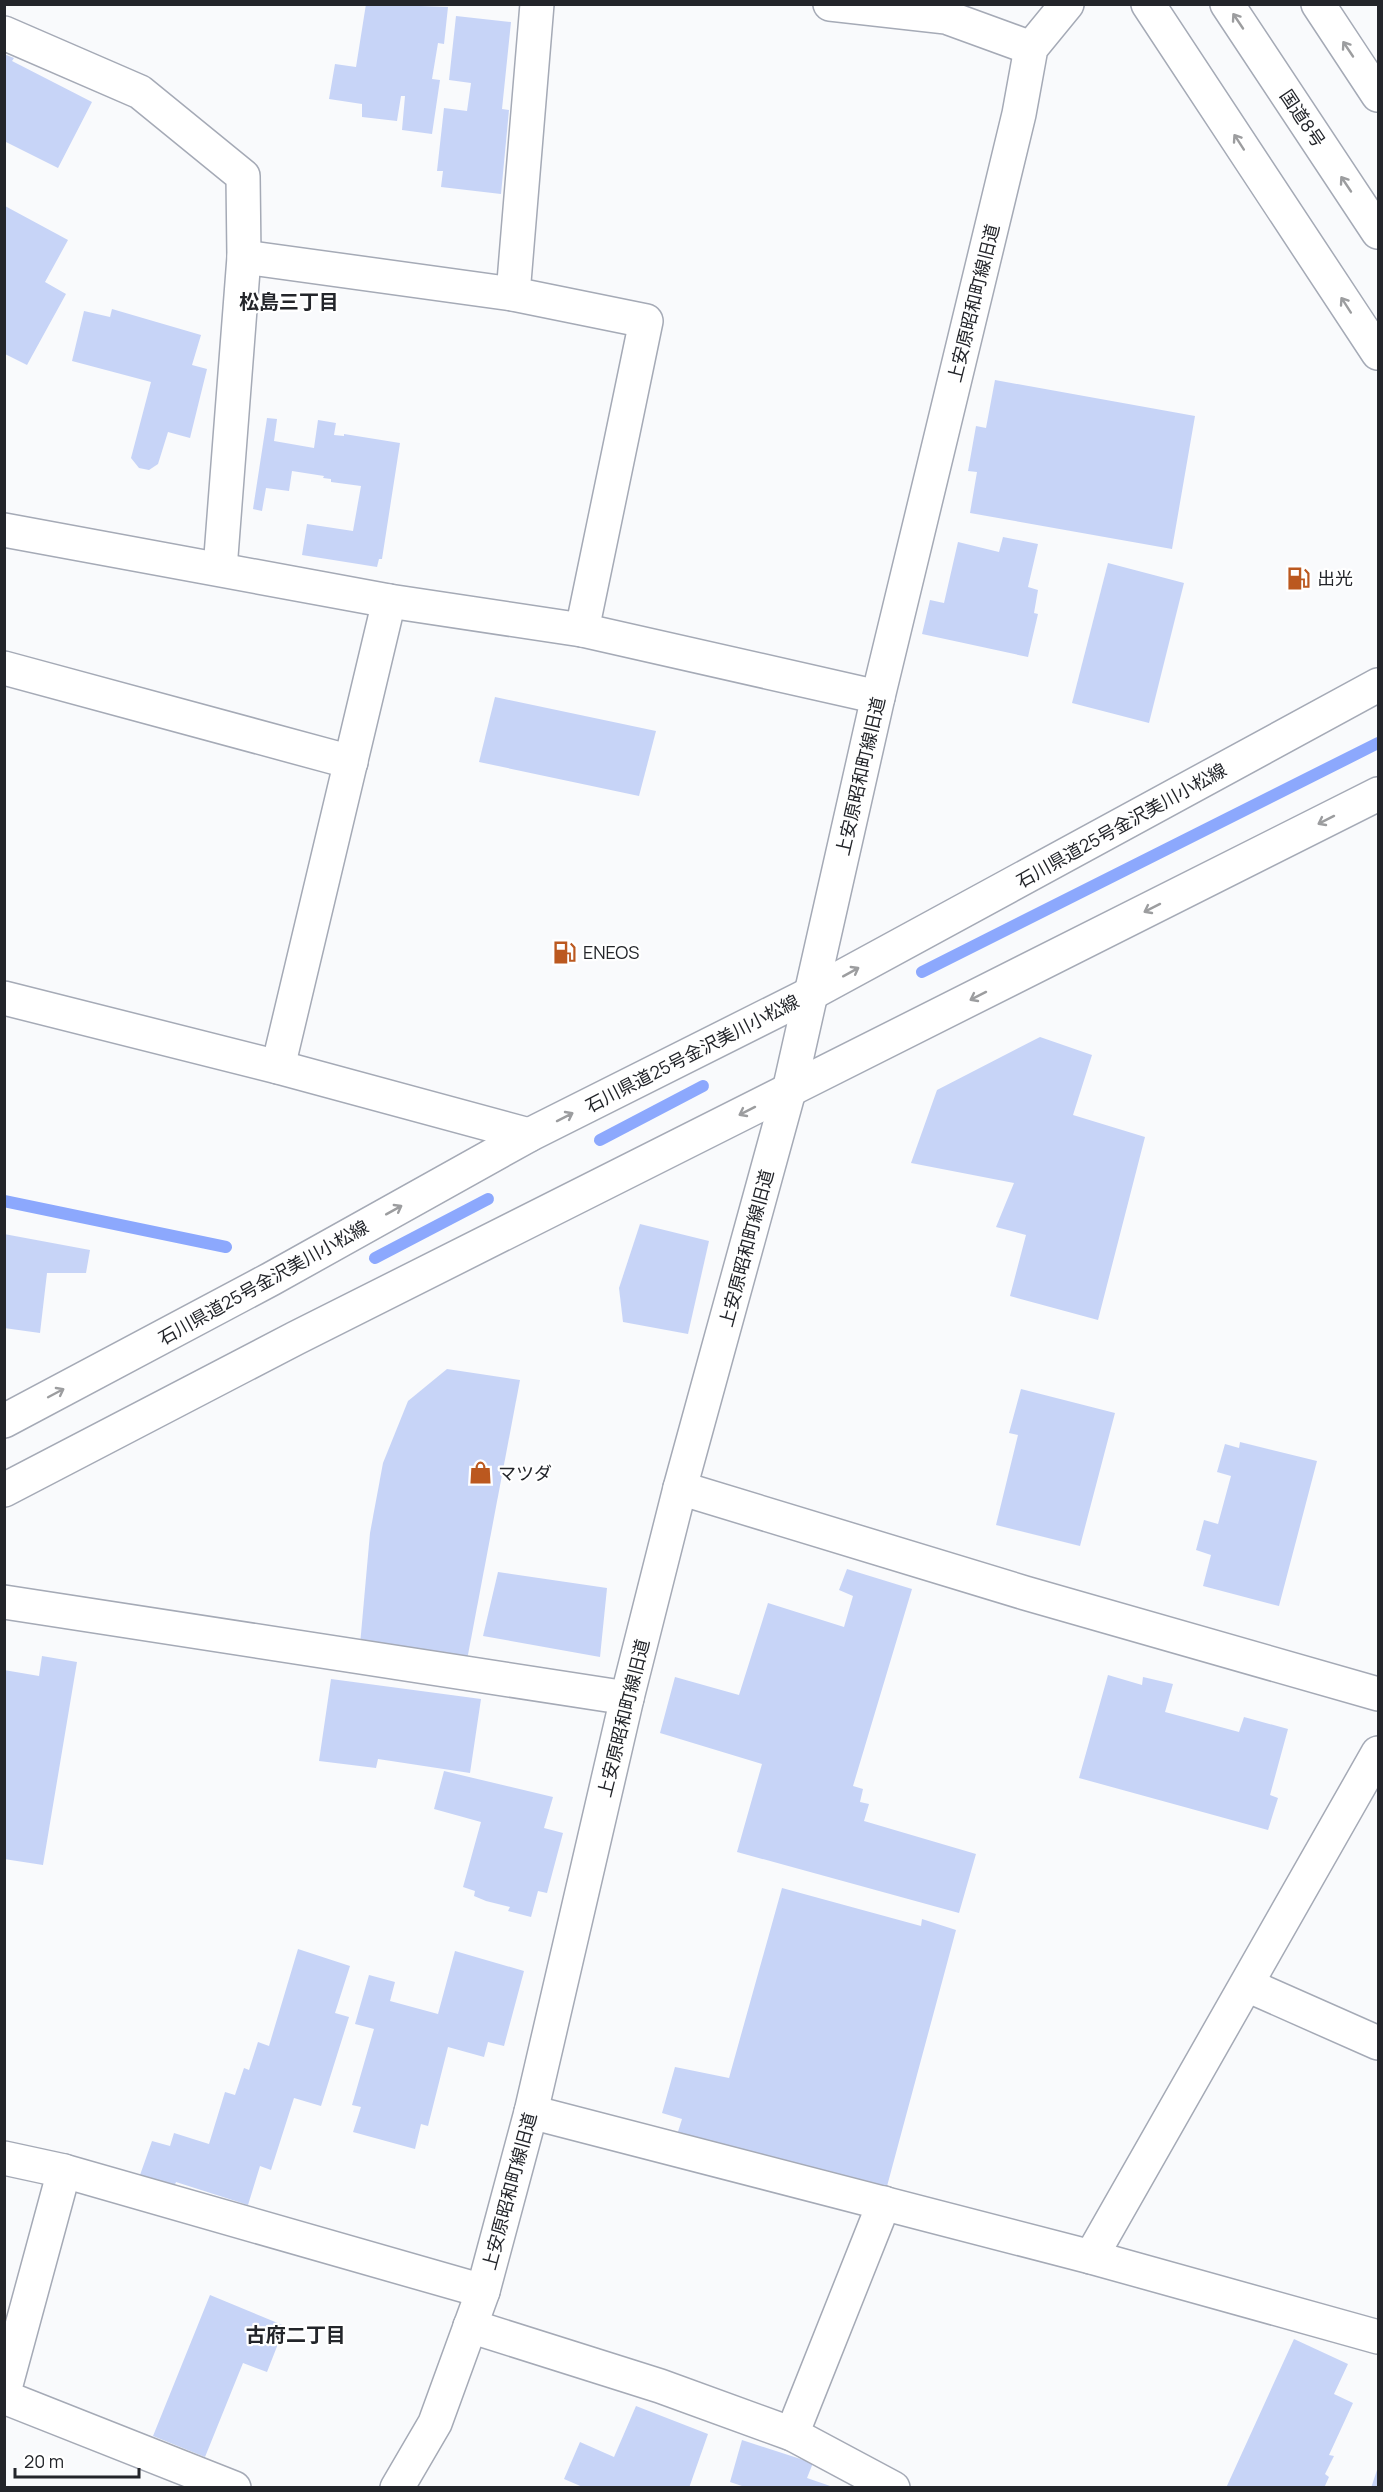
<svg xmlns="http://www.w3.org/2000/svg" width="1383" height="2492" font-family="Manrope,'Noto Sans JP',sans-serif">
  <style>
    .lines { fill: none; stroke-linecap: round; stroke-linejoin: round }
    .stream { stroke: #8ca8fd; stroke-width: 12 }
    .building { fill: #c7d4f7 }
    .minor-casing { stroke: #a5aab6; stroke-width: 36 }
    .major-casing { stroke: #a5aab6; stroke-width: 36 }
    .highway-casing { stroke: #a5aab6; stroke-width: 36 }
    .minor { stroke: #fff; stroke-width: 33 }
    .major { stroke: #fff; stroke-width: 33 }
    .highway { stroke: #fff; stroke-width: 33 }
    .oneway { stroke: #9c9d9f }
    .labels { text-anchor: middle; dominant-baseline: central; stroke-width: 4.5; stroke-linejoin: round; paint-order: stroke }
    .street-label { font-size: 18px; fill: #23252a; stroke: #fff }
    .poi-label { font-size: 18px; fill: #23252a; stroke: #fff; text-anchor: start }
    .neighbourhood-label { font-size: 20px; font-weight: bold; fill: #23252a; stroke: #fff }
  </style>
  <rect width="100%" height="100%" fill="#f9fafc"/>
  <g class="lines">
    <g class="stream">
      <path d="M 922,972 L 1378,743"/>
      <path d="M 600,1140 L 703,1086"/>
      <path d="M 4,1201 L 226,1247"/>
      <path d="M 375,1258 L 488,1199"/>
    </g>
  </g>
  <g class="building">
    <path d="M 366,4 L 448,7 L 444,44 L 438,43 L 432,79 L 440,80 L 432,134 L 402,130 L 405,96 L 401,96 L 397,121 L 362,117 L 362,104 L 329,99 L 335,64 L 356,67 Z"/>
    <path d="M 456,16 L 511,22 L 502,109 L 509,110 L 501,194 L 441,187 L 443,171 L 437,171 L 444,108 L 467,111 L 471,83 L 449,80 Z"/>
    <path d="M 4,54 L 14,58 L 12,61 L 92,102 L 58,168 L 4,141 Z"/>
    <path d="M 5,206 L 68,240 L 45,282 L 66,294 L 27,365 L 5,354 Z"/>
    <path d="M 112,309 L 201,335 L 192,365 L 207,369 L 190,438 L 168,432 L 158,464 L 149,470 L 139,468 L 131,458 L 151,382 L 72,361 L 84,311 L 110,317 Z"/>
    <path d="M 995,380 L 1195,416 L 1172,549 L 970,513 L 977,472 L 968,471 L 976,426 L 986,428 Z"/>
    <path d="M 267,418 L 277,419 L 274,441 L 314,448 L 318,420 L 336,423 L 334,435 L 344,436 L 344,434 L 400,443 L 382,559 L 379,559 L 377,567 L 302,555 L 307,524 L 353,531 L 361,486 L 331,482 L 331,479 L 323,478 L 324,476 L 292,471 L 289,491 L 266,488 L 262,511 L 253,509 Z"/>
    <path d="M 1003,537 L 1038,544 L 1028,587 L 1038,590 L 1034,613 L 1038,614 L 1028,657 L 922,634 L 930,600 L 944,603 L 958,542 L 999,552 Z"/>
    <path d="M 1108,563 L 1184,583 L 1149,723 L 1072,703 Z"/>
    <path d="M 495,697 L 656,731 L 639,796 L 479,762 Z"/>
    <path d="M 1040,1037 L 1092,1055 L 1073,1115 L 1145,1137 L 1098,1320 L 1010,1296 L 1026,1235 L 996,1227 L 1014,1183 L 911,1163 L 937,1090 Z"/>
    <path d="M 640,1224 L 709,1241 L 688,1334 L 623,1322 L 619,1288 Z"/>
    <path d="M 4,1234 L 90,1250 L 86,1273 L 47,1273 L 40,1333 L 4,1328 Z"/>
    <path d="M 447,1369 L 520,1380 L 467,1660 L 360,1645 L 370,1533 L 383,1463 L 408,1401 Z"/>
    <path d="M 1021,1389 L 1115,1413 L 1080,1546 L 996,1525 L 1018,1435 L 1009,1433 Z"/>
    <path d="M 1240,1442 L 1317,1461 L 1279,1606 L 1203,1586 L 1211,1555 L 1196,1550 L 1204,1520 L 1218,1524 L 1231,1476 L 1217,1472 L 1225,1444 L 1239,1448 Z"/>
    <path d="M 847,1569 L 912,1589 L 853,1786 L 863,1789 L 860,1802 L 869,1804 L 864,1821 L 976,1854 L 959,1913 L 737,1852 L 762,1764 L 660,1733 L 675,1677 L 739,1695 L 768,1603 L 844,1627 L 853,1596 L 839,1590 Z"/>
    <path d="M 498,1572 L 607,1588 L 600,1657 L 483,1636 Z"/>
    <path d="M 42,1656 L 77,1662 L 43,1865 L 4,1859 L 4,1670 L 39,1676 Z"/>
    <path d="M 1108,1675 L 1142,1685 L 1143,1677 L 1173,1684 L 1165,1712 L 1239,1732 L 1244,1717 L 1288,1729 L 1270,1795 L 1278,1798 L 1268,1830 L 1079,1778 Z"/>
    <path d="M 331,1679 L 481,1699 L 470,1773 L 378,1759 L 376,1768 L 319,1761 Z"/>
    <path d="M 444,1771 L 553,1797 L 544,1828 L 563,1833 L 547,1893 L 538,1891 L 531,1917 L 508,1911 L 510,1907 L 486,1901 L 474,1896 L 475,1891 L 463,1887 L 481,1822 L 434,1809 Z"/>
    <path d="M 782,1888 L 921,1926 L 922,1919 L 956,1930 L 886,2190 L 677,2135 L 682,2119 L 662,2113 L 675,2067 L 729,2078 Z"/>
    <path d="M 298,1949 L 350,1966 L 335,2013 L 349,2017 L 321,2106 L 294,2098 L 271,2170 L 260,2166 L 248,2205 L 176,2182 L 174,2187 L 140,2175 L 152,2141 L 170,2146 L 174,2133 L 209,2144 L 225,2092 L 235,2095 L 244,2068 L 249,2070 L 258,2042 L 269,2046 Z"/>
    <path d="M 455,1951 L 524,1971 L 504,2046 L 488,2042 L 484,2057 L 448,2047 L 428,2126 L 421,2124 L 415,2149 L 353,2132 L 361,2107 L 352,2105 L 374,2029 L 355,2024 L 369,1975 L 395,1982 L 390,2001 L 438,2014 Z"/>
    <path d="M 210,2295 L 285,2326 L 267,2372 L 243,2363 L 205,2457 L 153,2436 Z"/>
    <path d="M 1294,2339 L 1348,2364 L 1334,2394 L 1353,2403 L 1329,2455 L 1334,2456 L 1325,2474 L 1329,2477 L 1324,2488 L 1226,2488 Z"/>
    <path d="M 636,2406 L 708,2434 L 689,2488 L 585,2488 L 564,2479 L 580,2442 L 614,2457 Z"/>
    <path d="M 742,2440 L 813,2463 L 807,2478 L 836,2488 L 748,2488 L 730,2482 Z"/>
    <path d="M 1378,2467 L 1378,2488 L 1371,2488 Z"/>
  </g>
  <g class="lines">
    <defs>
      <g id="minor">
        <path d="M 830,4 L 946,17 L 1031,48"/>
        <path d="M 4,33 L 140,92 L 243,176 L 244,257"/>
        <path d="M 4,530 L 389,601"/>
        <path d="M 220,569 L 244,257 L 513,294"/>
        <path d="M 582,630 L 878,697"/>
        <path d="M 4,668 L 351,762"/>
        <path d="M 4,998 L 278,1067 L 529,1135"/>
        <path d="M 278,1067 L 389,601 L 582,630 L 646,321 L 513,294 L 537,4"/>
        <path d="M 680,1488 L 1025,1593 L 1378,1694"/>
        <path d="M 4,1602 L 627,1698"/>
        <path d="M 1247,1985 L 1378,2043"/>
        <path d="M 531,2112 L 1091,2257 L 1378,2337"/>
        <path d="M 4,2158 L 64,2171 L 483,2291"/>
        <path d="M 1091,2257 L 1378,1753"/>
        <path d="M 470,2326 L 660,2386 L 792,2434 L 893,2488"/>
        <path d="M 4,2392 L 64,2171"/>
        <path d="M 4,2397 L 234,2488"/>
        <path d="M 792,2434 L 884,2203"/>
        <path d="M 397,2488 L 435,2423 L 483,2291 L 531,2112 L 627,1698 L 680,1488 L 789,1091 L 878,697 L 1019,114 L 1031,48 L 1067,4"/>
      </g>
      <g id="major">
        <path d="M 4,1421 L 271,1279 L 529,1135 L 812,993 L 1378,685"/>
        <path d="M 4,1490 L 296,1338 L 1378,794"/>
      </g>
      <g id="highway">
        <path d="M 1148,4 L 1378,353"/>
        <path d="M 1227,4 L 1378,232"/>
        <path d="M 1318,4 L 1378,95"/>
      </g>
    </defs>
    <use href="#minor" class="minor-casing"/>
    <use href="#major" class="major-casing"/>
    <use href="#highway" class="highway-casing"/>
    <use href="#minor" class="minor"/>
    <use href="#major" class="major"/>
    <use href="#highway" class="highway"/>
  </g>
  <defs><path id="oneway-shaft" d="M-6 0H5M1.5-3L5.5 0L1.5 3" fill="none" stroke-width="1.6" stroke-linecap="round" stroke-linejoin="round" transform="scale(1.5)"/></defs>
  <g class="oneway">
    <use href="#oneway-shaft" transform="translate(1238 21) rotate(-124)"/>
    <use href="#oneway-shaft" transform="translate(1348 49) rotate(-124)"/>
    <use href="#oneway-shaft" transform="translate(1239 142) rotate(-123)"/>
    <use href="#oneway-shaft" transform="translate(1346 184) rotate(-124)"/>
    <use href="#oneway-shaft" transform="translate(1346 305) rotate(-123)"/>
    <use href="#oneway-shaft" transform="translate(1326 820) rotate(153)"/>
    <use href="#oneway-shaft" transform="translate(1152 908) rotate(153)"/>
    <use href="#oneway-shaft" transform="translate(851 972) rotate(-29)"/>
    <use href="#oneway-shaft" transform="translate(978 996) rotate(153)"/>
    <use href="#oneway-shaft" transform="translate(747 1111) rotate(153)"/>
    <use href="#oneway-shaft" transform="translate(565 1117) rotate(-27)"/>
    <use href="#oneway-shaft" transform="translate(394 1210) rotate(-29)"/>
    <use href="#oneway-shaft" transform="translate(56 1393) rotate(-28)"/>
  </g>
  <defs>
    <symbol id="fuel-bare" viewBox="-9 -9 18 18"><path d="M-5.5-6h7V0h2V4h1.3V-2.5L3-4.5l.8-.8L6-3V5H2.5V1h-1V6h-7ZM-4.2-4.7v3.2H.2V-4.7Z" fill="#bb581f" stroke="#fff" stroke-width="2.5" paint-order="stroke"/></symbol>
    <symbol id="shop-bare" viewBox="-9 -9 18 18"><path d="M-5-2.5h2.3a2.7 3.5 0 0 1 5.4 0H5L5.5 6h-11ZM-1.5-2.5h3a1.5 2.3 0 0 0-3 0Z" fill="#bb581f" stroke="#fff" stroke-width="2.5" paint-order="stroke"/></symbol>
  </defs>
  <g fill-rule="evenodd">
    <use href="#fuel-bare" x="1282" y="562" width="33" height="33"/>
    <use href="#fuel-bare" x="548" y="936" width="33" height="33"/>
    <use href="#shop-bare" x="464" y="1456" width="33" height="33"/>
  </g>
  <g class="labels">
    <g class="street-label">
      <text transform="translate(1303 118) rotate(56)">国道8号</text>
      <text transform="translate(973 303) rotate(-76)">上安原昭和町線旧道</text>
      <text transform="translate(860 776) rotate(-77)">上安原昭和町線旧道</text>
      <text transform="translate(1121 825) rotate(-29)">石川県道25号金沢美川小松線</text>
      <text transform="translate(692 1053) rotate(-27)">石川県道25号金沢美川小松線</text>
      <text transform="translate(746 1248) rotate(-75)">上安原昭和町線旧道</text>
      <text transform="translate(263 1282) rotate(-29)">石川県道25号金沢美川小松線</text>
      <text transform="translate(623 1718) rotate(-76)">上安原昭和町線旧道</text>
      <text transform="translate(509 2191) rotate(-75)">上安原昭和町線旧道</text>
    </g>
    <g class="poi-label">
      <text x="1317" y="578">出光</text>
      <text x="583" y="952">ENEOS</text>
      <text x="498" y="1473">マツダ</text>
    </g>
    <g class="neighbourhood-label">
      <text x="289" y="301">松島三丁目</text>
      <text x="296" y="2334">古府二丁目</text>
    </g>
  </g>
  <rect width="1383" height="2492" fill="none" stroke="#23252a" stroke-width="12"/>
  <path d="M15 2468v9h124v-9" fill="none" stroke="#23252a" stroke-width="3"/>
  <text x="24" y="2468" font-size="18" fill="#23252a" stroke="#ffffff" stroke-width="4.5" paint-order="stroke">20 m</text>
</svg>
